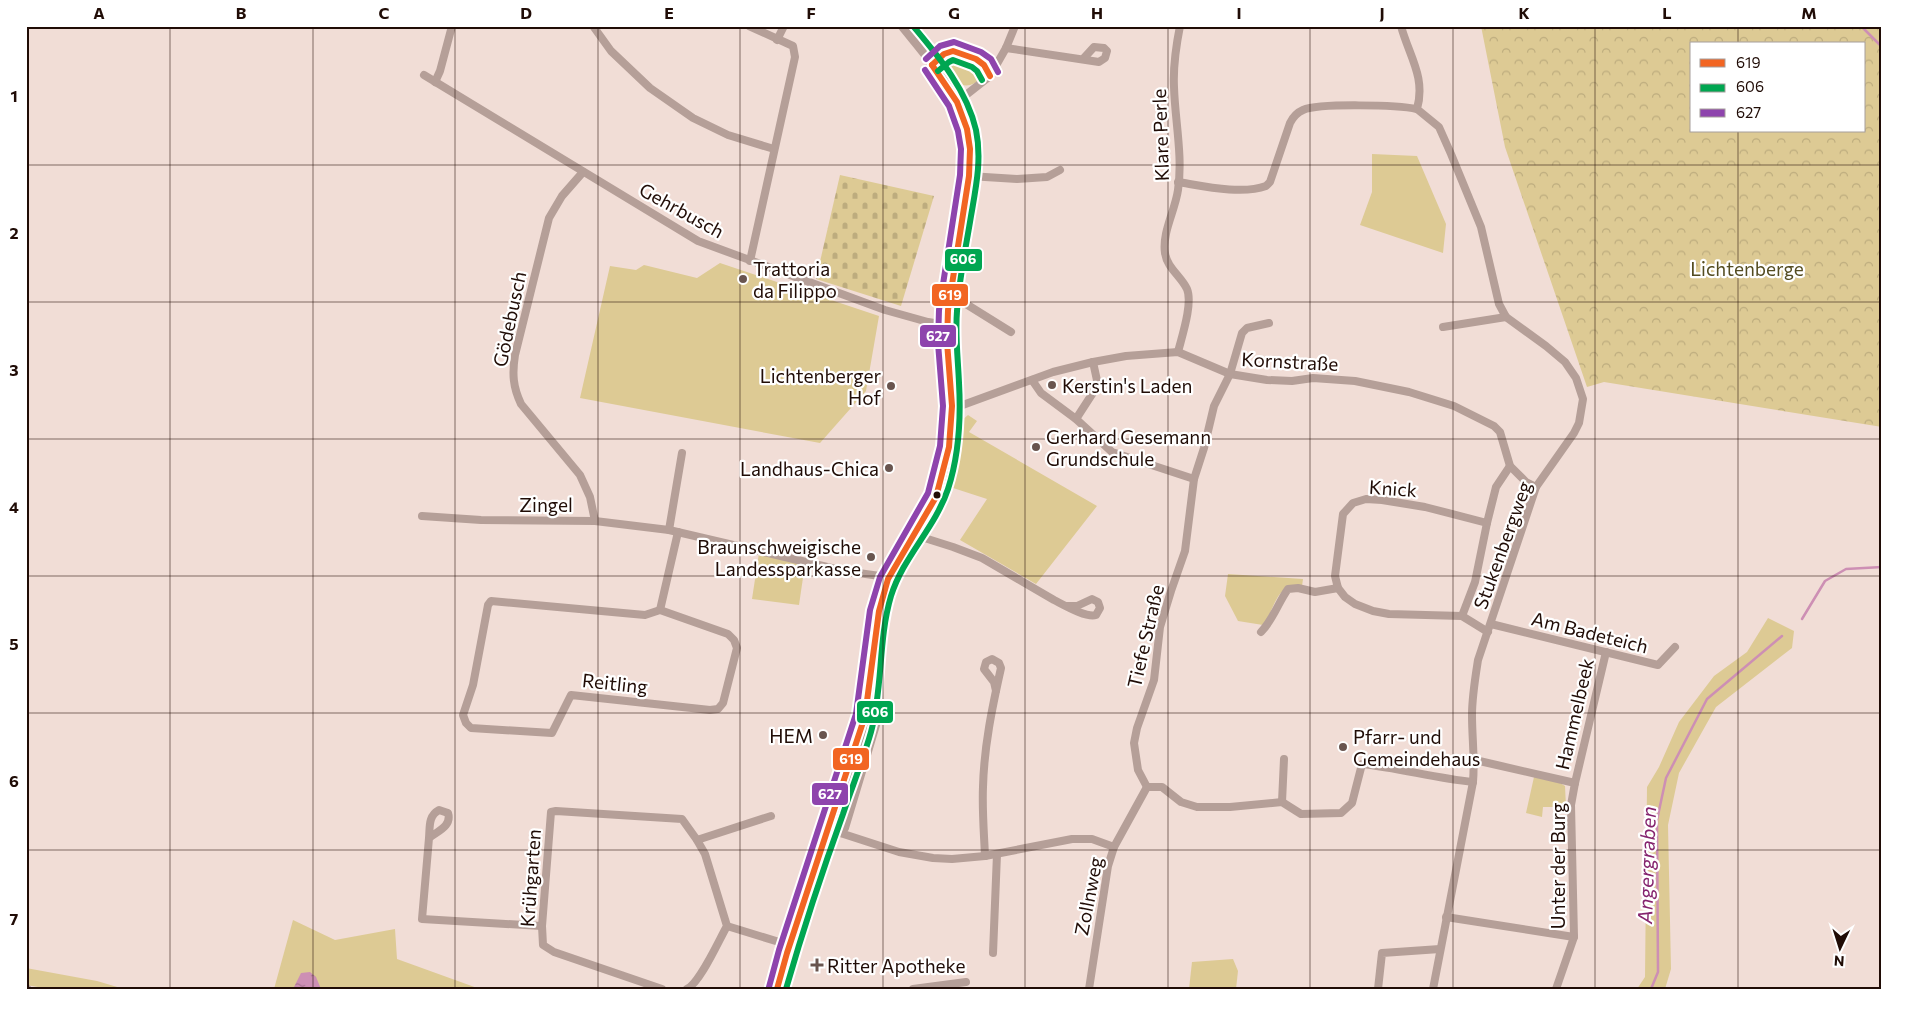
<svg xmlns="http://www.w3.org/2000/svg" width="1908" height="1015" font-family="Commissioner,sans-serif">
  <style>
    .green { fill: #ddca94 }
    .forest { fill: url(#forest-crowns); fill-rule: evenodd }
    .cemetery { fill: url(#cemetery-stones) }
    .water { fill: url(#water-ripples) }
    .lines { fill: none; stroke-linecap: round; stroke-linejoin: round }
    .stream { stroke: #cd8fb4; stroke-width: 2.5 }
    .minor { stroke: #b59f98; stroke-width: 8 }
    .tertiary { stroke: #b59f98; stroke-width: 9 }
    .bus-1-casing { stroke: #fff; stroke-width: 10 }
    .bus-2-casing { stroke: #fff; stroke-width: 10 }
    .bus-3-casing { stroke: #fff; stroke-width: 10 }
    .bus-1 { stroke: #f26522; stroke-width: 6 }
    .bus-2 { stroke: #00a651; stroke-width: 6 }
    .bus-3 { stroke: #8e44ad; stroke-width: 6 }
    .grid { fill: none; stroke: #200c06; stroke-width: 1; stroke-opacity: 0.55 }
    .poi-dot { fill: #69554f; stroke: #fff; stroke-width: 2 }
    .bus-dot { fill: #200c06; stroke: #fff; stroke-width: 2 }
    .labels { text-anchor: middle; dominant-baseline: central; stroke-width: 4.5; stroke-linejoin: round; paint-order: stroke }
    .street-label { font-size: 19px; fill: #200c06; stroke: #fff }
    .poi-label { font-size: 19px; fill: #200c06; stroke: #fff; text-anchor: start }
    .park-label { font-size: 19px; fill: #544c21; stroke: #fff }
    .water-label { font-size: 20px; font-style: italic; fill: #85236e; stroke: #fff }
    .line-badge { stroke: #fff; stroke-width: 2 }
    .badge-label { font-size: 14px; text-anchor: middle; font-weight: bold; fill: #fff }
    .neatline { fill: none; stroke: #200c06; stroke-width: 2 }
    .grid-label { font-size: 16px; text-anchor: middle; font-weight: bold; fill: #200c06 }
  </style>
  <defs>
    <pattern id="forest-crowns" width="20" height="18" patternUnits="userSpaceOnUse" patternTransform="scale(1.25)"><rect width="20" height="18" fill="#ddca94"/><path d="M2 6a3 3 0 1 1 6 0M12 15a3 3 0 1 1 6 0" fill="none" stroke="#bdac7e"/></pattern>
    <pattern id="cemetery-stones" width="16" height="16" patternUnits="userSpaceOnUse" patternTransform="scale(1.25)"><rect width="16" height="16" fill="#ddca94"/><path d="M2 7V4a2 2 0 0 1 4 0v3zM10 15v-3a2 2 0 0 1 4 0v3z" fill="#bdac7e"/></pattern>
    <pattern id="water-ripples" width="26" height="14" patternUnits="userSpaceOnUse" patternTransform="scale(1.25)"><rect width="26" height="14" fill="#cd8fb4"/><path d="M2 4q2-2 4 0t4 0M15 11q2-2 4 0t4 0" fill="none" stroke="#a67390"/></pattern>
  </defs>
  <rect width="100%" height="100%" fill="#f1ddd6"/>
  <g class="green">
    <path d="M 950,59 L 968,62 L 979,68 L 982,77 C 967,93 955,84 943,69 L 944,63 Z"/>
    <path d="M 1372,154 L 1417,156 L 1446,224 L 1443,253 L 1360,225 L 1372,192 Z"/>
    <path d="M 720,263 L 879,316 L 866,391 L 820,443 L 580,398 L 610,266 L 636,270 L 644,265 L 697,278 Z"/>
    <path d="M 968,415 L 977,421 L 969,432 L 1097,506 L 1036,584 L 960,540 L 987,499 L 950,487 L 959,444 L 957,436 L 961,421 Z"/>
    <path d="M 759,553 L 805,564 L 799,605 L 752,599 Z"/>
    <path d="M 1228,574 L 1303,579 L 1302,586 C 1274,585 1277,606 1263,625 L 1238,621 L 1225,596 Z"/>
    <path d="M 1768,618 L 1794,631 L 1792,648 L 1716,707 L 1679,773 L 1668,825 L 1671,969 L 1665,989 L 1637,989 L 1645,977 L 1647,787 L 1659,767 L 1679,722 L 1714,676 L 1747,652 Z"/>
    <path d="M 1534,777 L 1560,783 L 1565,786 L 1566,807 L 1543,807 L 1542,817 L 1526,813 Z"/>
    <path d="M 293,920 L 335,940 L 395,929 L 397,959 L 480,989 L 274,989 Z"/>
    <path d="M 1233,959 L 1238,971 L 1236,989 L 1189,989 L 1192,962 Z"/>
    <path d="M 26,968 L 97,981 L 124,989 L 50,989 L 26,985 Z"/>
  </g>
  <path class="forest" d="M 1481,26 L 1882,26 L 1882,427 L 1604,382 L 1587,387 L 1505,147 ZM 1692,44 L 1864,44 L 1864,131 L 1692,131 Z"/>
  <path class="cemetery" d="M 840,175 L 934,196 L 901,306 L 816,279 Z"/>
  <path class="water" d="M 310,972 L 316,977 L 321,989 L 293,989 L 301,973 Z"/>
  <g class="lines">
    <g class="stream">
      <path d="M 1861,26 L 1882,47"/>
      <path d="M 1802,619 L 1825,581 L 1846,569 L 1882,567"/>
      <path d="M 1651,989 L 1658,972 L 1657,820 L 1666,778 L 1707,699 L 1782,636"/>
    </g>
    <g class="minor">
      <path d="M 593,26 L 611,51 L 650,88 L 693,118 L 728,135 L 774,149"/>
      <path d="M 749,26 L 793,46 L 795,57 L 750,261"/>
      <path d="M 1401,26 C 1409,56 1426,77 1417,109 L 1439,127 L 1451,154 L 1481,227 L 1499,304 L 1506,317 L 1546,346 L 1565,362 L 1576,378 L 1583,399 L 1579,423 L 1574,433 L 1536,487 L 1478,660 C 1475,679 1472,697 1472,715 C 1472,738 1475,759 1473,782 L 1433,989"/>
      <path d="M 777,40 L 784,26"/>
      <path d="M 1006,48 L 1099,62 L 1105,58 L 1107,51 L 1104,48 L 1094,47 L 1083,59"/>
      <path d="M 932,65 L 944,54 L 953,51 L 976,59 L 984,65 L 990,76"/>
      <path d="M 424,75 L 698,241 L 885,310 L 928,322 L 947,325"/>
      <path d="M 435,82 L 440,71 L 452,26"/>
      <path d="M 957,102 L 990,76 L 1006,48 L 1015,26"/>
      <path d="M 583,172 L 562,196 L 549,218 L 515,355 C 512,374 513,387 521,404 L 580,475 L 590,497 L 595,521"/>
      <path d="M 969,176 L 1017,179 L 1047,177 L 1060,170"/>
      <path d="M 1178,182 C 1203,186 1242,195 1266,186 L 1270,182 L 1290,123 C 1293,117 1296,113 1303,110 C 1319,103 1398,105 1417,109"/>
      <path d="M 950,297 L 958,299 L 1011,332"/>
      <path d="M 1443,327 L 1506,317"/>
      <path d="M 1178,352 C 1182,336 1193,303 1187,289 C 1181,276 1167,268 1165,253 C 1162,232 1175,211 1178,190 C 1183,156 1175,121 1174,87 C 1173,67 1176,46 1180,26"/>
      <path d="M 1032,380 L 1041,393 L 1076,419 L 1112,452 L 1194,479"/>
      <path d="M 952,406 L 960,406 L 1053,372 L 1093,362 L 1126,356 L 1178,352 L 1230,374 L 1267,380 L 1292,381 L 1313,378 L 1355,381 L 1409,392 L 1454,406 L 1494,426 L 1500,432 L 1510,466 L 1526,482 L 1536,487"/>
      <path d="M 1076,419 L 1098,385 L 1093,362"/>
      <path d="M 422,516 L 481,520 L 595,521 L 669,530 L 806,562 L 844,571 L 880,576 L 888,579"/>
      <path d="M 669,530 L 682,453"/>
      <path d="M 915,535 L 953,547 L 982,558 L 1054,600 C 1064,605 1086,618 1096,615 L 1100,608 L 1098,602 L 1092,599 L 1077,606 L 1066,606"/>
      <path d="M 491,601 L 645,615 L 660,610 L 728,634 L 734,640 L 737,648 L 723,703 L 718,709 L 710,710 L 571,695 L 552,733 L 471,728 L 466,723 L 463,715 L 473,685 L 488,605 Z"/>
      <path d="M 660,610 L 678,532"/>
      <path d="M 1462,616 L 1475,582 L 1487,523"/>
      <path d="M 1491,624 L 1658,665 L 1675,647"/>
      <path d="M 1261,632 C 1273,620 1278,603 1288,589 L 1298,588 L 1315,592 L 1338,588"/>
      <path d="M 1488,632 L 1462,616 L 1389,614 L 1373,611 L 1355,604 L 1345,597 L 1338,588 L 1335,576 L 1343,514 L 1353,503 L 1366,499 L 1382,500 L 1425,507 L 1487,523 L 1496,487 L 1510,466"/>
      <path d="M 1475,760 L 1575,783 L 1571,805 L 1574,937 L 1556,989"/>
      <path d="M 1575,783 L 1606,652"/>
      <path d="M 1147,787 L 1138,770 L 1134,743 L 1137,728 L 1154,680 L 1160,627 L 1171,591 L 1185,551 L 1194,479 L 1204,448 L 1214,406 L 1230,374 L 1242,333 L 1247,328 L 1269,323"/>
      <path d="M 1147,787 L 1162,787 L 1181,802 L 1197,807 L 1230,807 L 1282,802 L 1301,814 L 1341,813 L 1352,803 L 1362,764 C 1399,768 1435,778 1473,782"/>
      <path d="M 1282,802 L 1284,759"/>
      <path d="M 828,829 L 899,852 L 933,858 L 952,859 L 985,856 L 1072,839 L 1092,839 L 1114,847"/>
      <path d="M 841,833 L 845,828 L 879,715 L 879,712 L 867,709"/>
      <path d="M 429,838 C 430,827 428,816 439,810 L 448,813 C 452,826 438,831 429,838 L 422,919 L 542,926"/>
      <path d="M 697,840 L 771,816"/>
      <path d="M 985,856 C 984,833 982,810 983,787 C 984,747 992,708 1001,668 L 999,663 L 992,659 L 986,662 L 984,669 L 994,682 L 996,691"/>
      <path d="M 1446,917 L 1574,937"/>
      <path d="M 727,926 L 789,945"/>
      <path d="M 993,953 L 997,854"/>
      <path d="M 662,989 L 554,952 L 543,945 L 542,926 L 551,812 L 556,811 L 682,819 L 697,840 L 705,854 L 727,926 C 719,940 700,983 687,989"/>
      <path d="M 913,989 L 966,982"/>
      <path d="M 1089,989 L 1108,866 L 1114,847 L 1147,787"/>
      <path d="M 1378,989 L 1382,953 L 1440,949"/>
    </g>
    <g class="tertiary">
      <path d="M 26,989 L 27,989"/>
      <path d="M 777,989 L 787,953 C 801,911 814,869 829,827 C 841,790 857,753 866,715 C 875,675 872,633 883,593 C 895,554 929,525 940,485 C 948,460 951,433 951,408 C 952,375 945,342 948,309 C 951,277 958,244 963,212 C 968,185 974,157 967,129 C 959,92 926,56 902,26"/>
    </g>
    <defs>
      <g id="bus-1">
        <path d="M 932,65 L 944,54 L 953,51 L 976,59 L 984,65 L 990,76"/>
        <path d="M 777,989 L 787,953 L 865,716 L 879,611 L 888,579 L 936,497 L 949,447 L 952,406 L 947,342 L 948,310 L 969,176 L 970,149 L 967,129 L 957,102 L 932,65"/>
      </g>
      <g id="bus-2">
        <path d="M 938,71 L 949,62 L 953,60 L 972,67 L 977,71 L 982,80"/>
        <path d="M 786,989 C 803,930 822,872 843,814 C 852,787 863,760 871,732 C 883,688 878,640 891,596 C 903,557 935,528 948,489 C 959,455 961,418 959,383 C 958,359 955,335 957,311 C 959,279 966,247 971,216 C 976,187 982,159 976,130 C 967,90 939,57 913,26"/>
      </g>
      <g id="bus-3">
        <path d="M 926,59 L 940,46 L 954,42 L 981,52 L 991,59 L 998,72"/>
        <path d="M 769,987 L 779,950 L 856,714 L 870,610 L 880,577 L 928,493 L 940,446 L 943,406 L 938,343 L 939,310 L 960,175 L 961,149 L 958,131 L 949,106 L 925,70"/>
      </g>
    </defs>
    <use href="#bus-1" class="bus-1-casing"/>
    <use href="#bus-2" class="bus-2-casing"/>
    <use href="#bus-3" class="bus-3-casing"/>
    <use href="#bus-1" class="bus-1"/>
    <use href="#bus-2" class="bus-2"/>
    <use href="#bus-3" class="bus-3"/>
  </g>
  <path class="grid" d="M 170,26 L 170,989M 313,26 L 313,989M 455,26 L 455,989M 598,26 L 598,989M 740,26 L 740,989M 883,26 L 883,989M 1025,26 L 1025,989M 1168,26 L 1168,989M 1310,26 L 1310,989M 1453,26 L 1453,989M 1595,26 L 1595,989M 1738,26 L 1738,44M 1738,131 L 1738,989M 26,165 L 1882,165M 26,302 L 1882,302M 26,439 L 1882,439M 26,576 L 1882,576M 26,713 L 1882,713M 26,850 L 1882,850"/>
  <g class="poi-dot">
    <circle cx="743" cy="279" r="5"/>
    <circle cx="1052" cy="385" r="5"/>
    <circle cx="891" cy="386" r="5"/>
    <circle cx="1036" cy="447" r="5"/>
    <circle cx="889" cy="468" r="5"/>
    <circle cx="871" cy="557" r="5"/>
    <circle cx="823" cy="735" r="5"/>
    <circle cx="1343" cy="747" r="5"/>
    <path d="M814.5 957.5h5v5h5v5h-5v5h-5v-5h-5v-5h5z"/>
  </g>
  <circle class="bus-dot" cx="937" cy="495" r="4.5"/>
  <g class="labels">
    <g class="street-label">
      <text transform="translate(1160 135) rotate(-92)">Klare Perle</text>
      <text transform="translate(682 210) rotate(29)">Gehrbusch</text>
      <text transform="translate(509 319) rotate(-78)">Gödebusch</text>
      <text transform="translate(1290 361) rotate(3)">Kornstraße</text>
      <text transform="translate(1393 488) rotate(4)">Knick</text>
      <text x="546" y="504">Zingel</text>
      <text transform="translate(1502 545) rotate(-70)">Stukenbergweg</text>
      <text transform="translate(1590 632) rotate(14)">Am Badeteich</text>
      <text transform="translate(1145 636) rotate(-77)">Tiefe Straße</text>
      <text transform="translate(615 683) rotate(6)">Reitling</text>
      <text transform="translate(1574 714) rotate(-77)">Hammelbeek</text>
      <text transform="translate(1557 866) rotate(-90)">Unter der Burg</text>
      <text transform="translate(530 878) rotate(-86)">Krühgarten</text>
      <text transform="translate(1088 896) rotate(-79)">Zollnweg</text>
    </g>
    <g class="poi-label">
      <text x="753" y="268">Trattoria<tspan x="753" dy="22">da Filippo</tspan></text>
      <text x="881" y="375" text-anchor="end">Lichtenberger<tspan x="881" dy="22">Hof</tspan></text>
      <text x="1062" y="385">Kerstin's Laden</text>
      <text x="1046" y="436">Gerhard Gesemann<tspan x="1046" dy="22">Grundschule</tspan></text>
      <text x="879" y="468" text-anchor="end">Landhaus-Chica</text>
      <text x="861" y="546" text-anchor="end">Braunschweigische<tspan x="861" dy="22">Landessparkasse</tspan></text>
      <text x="813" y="735" text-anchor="end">HEM</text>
      <text x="1353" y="736">Pfarr- und<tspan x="1353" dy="22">Gemeindehaus</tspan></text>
      <text x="827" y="965">Ritter Apotheke</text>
    </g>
    <g class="park-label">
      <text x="1747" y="268">Lichtenberge</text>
    </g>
    <g class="water-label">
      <text transform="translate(1646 865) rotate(-88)">Angergraben</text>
    </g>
  </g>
  <g class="line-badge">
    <rect x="944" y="248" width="39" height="24" rx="5" fill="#00a651"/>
    <rect x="931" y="283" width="38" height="24" rx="5" fill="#f26522"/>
    <rect x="919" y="324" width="38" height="24" rx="5" fill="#8e44ad"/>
    <rect x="856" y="700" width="38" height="24" rx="5" fill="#00a651"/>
    <rect x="832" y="747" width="38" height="24" rx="5" fill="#f26522"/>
    <rect x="811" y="782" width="38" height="24" rx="5" fill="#8e44ad"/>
  </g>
  <g class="badge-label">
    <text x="963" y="264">606</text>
    <text x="950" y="300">619</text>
    <text x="938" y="341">627</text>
    <text x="875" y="717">606</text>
    <text x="851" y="764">619</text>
    <text x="830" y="799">627</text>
  </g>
  <rect width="1908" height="1015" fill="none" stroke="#ffffff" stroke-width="55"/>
  <rect x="1690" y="42" width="175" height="90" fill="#ffffff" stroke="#a69e9b"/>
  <rect x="1700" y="59" width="25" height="8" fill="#f26522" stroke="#a69e9b"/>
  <text x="1736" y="68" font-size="15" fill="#200c06">619</text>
  <rect x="1700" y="84" width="25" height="8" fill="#00a651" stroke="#a69e9b"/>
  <text x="1736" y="92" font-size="15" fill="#200c06">606</text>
  <rect x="1700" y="109" width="25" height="8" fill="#8e44ad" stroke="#a69e9b"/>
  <text x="1736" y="118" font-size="15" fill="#200c06">627</text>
  <g transform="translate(1840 948) rotate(184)" stroke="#ffffff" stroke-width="4" paint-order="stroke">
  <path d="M0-4L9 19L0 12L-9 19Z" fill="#200c06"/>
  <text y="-8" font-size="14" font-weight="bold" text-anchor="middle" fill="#200c06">N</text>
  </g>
  <rect x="28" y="28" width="1852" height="960" class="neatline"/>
  <g class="grid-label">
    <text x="99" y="19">A</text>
    <text x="241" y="19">B</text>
    <text x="384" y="19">C</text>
    <text x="526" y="19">D</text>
    <text x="669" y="19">E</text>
    <text x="811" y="19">F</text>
    <text x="954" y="19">G</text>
    <text x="1097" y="19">H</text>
    <text x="1239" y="19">I</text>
    <text x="1382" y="19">J</text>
    <text x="1524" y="19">K</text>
    <text x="1667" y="19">L</text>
    <text x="1809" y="19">M</text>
    <text x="14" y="102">1</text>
    <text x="14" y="239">2</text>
    <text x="14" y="376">3</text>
    <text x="14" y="513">4</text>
    <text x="14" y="650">5</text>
    <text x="14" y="787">6</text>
    <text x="14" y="925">7</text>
  </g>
</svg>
